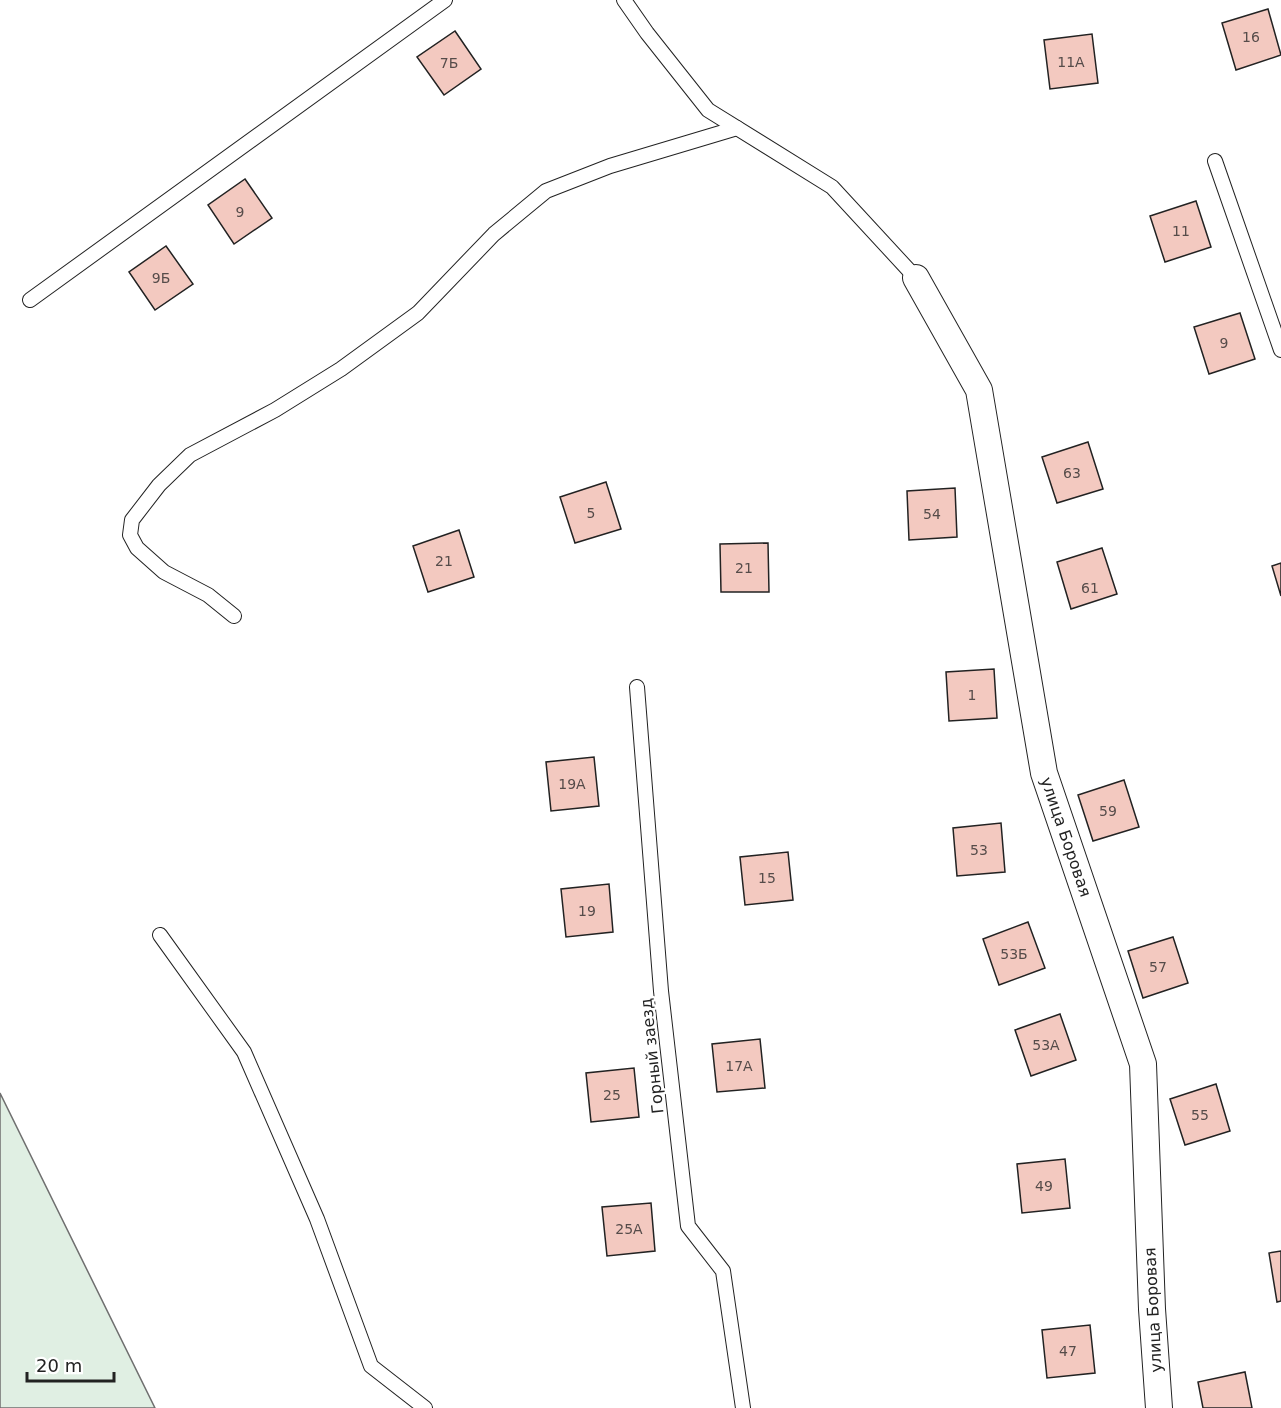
<svg xmlns="http://www.w3.org/2000/svg" width="1281" height="1408" font-family="'DejaVu Sans',sans-serif">
  <style>
    .green { fill: #e0efe3; stroke: #6f6f6f; stroke-width: 1.5 }
    .building { fill: #f3c9c0; stroke: #222; stroke-width: 1.5 }
    .lines { fill: none; stroke-linecap: round; stroke-linejoin: round }
    .service-casing { stroke: #222; stroke-width: 16 }
    .minor-casing { stroke: #222; stroke-width: 28 }
    .service { stroke: #fff; stroke-width: 14 }
    .minor { stroke: #fff; stroke-width: 26 }
    .labels { text-anchor: middle; dominant-baseline: central; stroke-width: 4.5; stroke-linejoin: round; paint-order: stroke }
    .number-label { font-size: 14px; fill: #564c4a }
    .street-label { font-size: 16px; fill: #222; stroke: #fff }
  </style>
  <rect width="100%" height="100%" fill="#fff"/>
  <path class="green" d="M 0,1093 L 155,1408 L 0,1408 Z"/>
  <g class="building">
    <path d="M 1268,9 L 1281,55 L 1236,70 L 1222,23 Z"/>
    <path d="M 455,31 L 481,69 L 444,95 L 417,57 Z"/>
    <path d="M 1092,34 L 1098,83 L 1050,89 L 1044,40 Z"/>
    <path d="M 245,179 L 272,218 L 234,244 L 208,205 Z"/>
    <path d="M 1196,201 L 1211,247 L 1165,262 L 1150,216 Z"/>
    <path d="M 166,246 L 193,284 L 155,310 L 129,272 Z"/>
    <path d="M 1240,313 L 1255,359 L 1209,374 L 1194,327 Z"/>
    <path d="M 1088,442 L 1103,489 L 1057,503 L 1042,457 Z"/>
    <path d="M 606,482 L 621,529 L 575,543 L 560,497 Z"/>
    <path d="M 955,488 L 957,537 L 909,540 L 907,491 Z"/>
    <path d="M 459,530 L 474,577 L 428,592 L 413,546 Z"/>
    <path d="M 768,543 L 769,592 L 721,592 L 720,544 Z"/>
    <path d="M 1102,548 L 1117,594 L 1071,609 L 1057,562 Z"/>
    <path d="M 1281,563 L 1281,596 L 1272,566 Z"/>
    <path d="M 994,669 L 997,718 L 949,721 L 946,672 Z"/>
    <path d="M 594,757 L 599,806 L 551,811 L 546,762 Z"/>
    <path d="M 1124,780 L 1139,827 L 1093,841 L 1078,795 Z"/>
    <path d="M 1001,823 L 1005,872 L 957,876 L 953,828 Z"/>
    <path d="M 788,852 L 793,900 L 745,905 L 740,857 Z"/>
    <path d="M 609,884 L 613,932 L 566,937 L 561,889 Z"/>
    <path d="M 1028,922 L 1045,968 L 999,985 L 983,939 Z"/>
    <path d="M 1173,937 L 1188,983 L 1143,998 L 1128,951 Z"/>
    <path d="M 1060,1014 L 1076,1060 L 1031,1076 L 1015,1030 Z"/>
    <path d="M 760,1039 L 765,1088 L 717,1092 L 712,1044 Z"/>
    <path d="M 634,1068 L 639,1117 L 591,1122 L 586,1073 Z"/>
    <path d="M 1216,1084 L 1230,1131 L 1185,1145 L 1170,1099 Z"/>
    <path d="M 1065,1159 L 1070,1208 L 1022,1213 L 1017,1164 Z"/>
    <path d="M 651,1203 L 655,1251 L 607,1256 L 602,1207 Z"/>
    <path d="M 1281,1251 L 1281,1301 L 1277,1302 L 1269,1253 Z"/>
    <path d="M 1090,1325 L 1095,1373 L 1047,1378 L 1042,1330 Z"/>
    <path d="M 1245,1372 L 1252,1408 L 1203,1408 L 1198,1382 Z"/>
  </g>
  <g class="lines">
    <defs>
      <g id="service">
        <path d="M 624,0 L 647,33 L 708,110 L 832,187 L 916,278"/>
        <path d="M 1215,161 L 1281,350"/>
        <path d="M 30,300 L 445,0"/>
        <path d="M 234,616 L 208,595 L 164,572 L 137,548 L 130,535 L 132,520 L 159,485 L 190,455 L 275,410 L 341,369 L 418,313 L 494,234 L 546,191 L 610,166 L 737,128"/>
        <path d="M 637,687 L 661,991 L 688,1226 L 723,1271 L 743,1408"/>
        <path d="M 160,935 L 244,1052 L 317,1219 L 371,1366 L 425,1408"/>
      </g>
      <path id="minor" d="M 916,278 L 979,390 L 1044,773 L 1143,1064 L 1152,1309 L 1159,1408"/>
    </defs>
    <use href="#service" class="service-casing"/>
    <use href="#minor" class="minor-casing"/>
    <use href="#service" class="service"/>
    <use href="#minor" class="minor"/>
  </g>
  <g class="labels">
    <g class="number-label">
      <text x="1251" y="37">16</text>
      <text x="1071" y="62">11А</text>
      <text x="449" y="63">7Б</text>
      <text x="240" y="212">9</text>
      <text x="1181" y="231">11</text>
      <text x="161" y="278">9Б</text>
      <text x="1224" y="343">9</text>
      <text x="1072" y="473">63</text>
      <text x="591" y="513">5</text>
      <text x="932" y="514">54</text>
      <text x="444" y="561">21</text>
      <text x="744" y="568">21</text>
      <text x="1090" y="588">61</text>
      <text x="972" y="695">1</text>
      <text x="572" y="784">19А</text>
      <text x="1108" y="811">59</text>
      <text x="979" y="850">53</text>
      <text x="767" y="878">15</text>
      <text x="587" y="911">19</text>
      <text x="1014" y="954">53Б</text>
      <text x="1158" y="967">57</text>
      <text x="1046" y="1045">53А</text>
      <text x="739" y="1066">17А</text>
      <text x="612" y="1095">25</text>
      <text x="1200" y="1115">55</text>
      <text x="1044" y="1186">49</text>
      <text x="629" y="1229">25А</text>
      <text x="1068" y="1351">47</text>
    </g>
    <g class="street-label">
      <text transform="translate(1066 837) rotate(71)">улица Боровая</text>
      <text transform="translate(652 1056) rotate(-96)">Горный заезд</text>
      <text transform="translate(1153 1310) rotate(-93)">улица Боровая</text>
    </g>
  </g>
  <path d="M27 1372v9h87v-9" fill="none" stroke="#222222" stroke-width="3"/>
  <text x="36" y="1372" font-size="18" fill="#222222" stroke="#ffffff" stroke-width="4.5" paint-order="stroke">20 m</text>
</svg>
